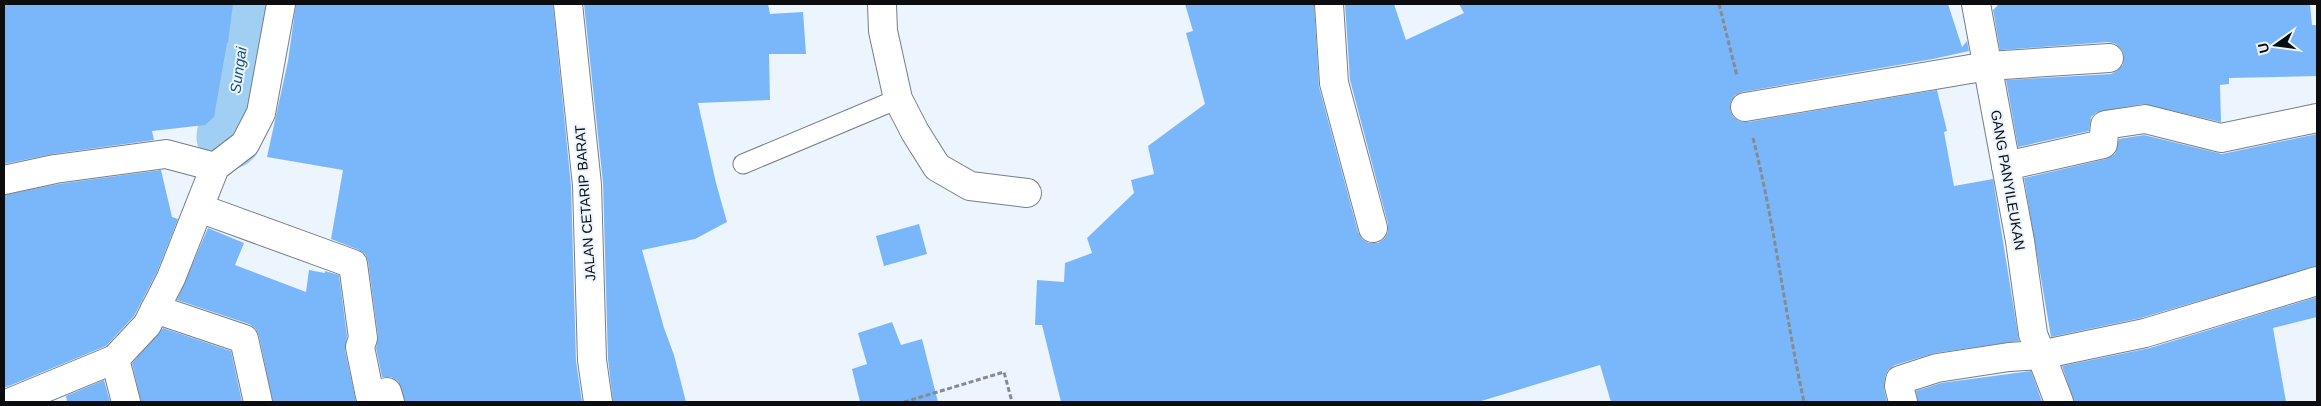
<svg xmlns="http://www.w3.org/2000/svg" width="2321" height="406" font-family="Arial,sans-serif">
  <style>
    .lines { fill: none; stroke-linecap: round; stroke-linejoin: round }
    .river { stroke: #a1cff3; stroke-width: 65 }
    .building { fill: #7ab7fa }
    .service-casing { stroke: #767d85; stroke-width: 21 }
    .minor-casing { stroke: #767d85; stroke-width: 30 }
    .path { stroke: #868b91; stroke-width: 3; stroke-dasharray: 5 2.5; stroke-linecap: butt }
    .service { stroke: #fff; stroke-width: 19 }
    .minor { stroke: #fff; stroke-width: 28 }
    .labels { text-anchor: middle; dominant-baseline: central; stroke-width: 4; stroke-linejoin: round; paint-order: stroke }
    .street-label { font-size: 14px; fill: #0b0d10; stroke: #ecf4fd }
    .water-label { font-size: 15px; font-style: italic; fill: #19547b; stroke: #ecf4fd }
  </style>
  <rect width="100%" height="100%" fill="#ecf4fd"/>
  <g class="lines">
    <path class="river" d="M 229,137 L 248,4"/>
  </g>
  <g class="building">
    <path d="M 4,4 L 233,4 L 228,43 L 227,43 L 214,117 L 205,125 L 152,131 L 154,140 L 53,154 L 4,164 Z"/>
    <path d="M 296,4 L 553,4 L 571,186 L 576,361 L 582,402 L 405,402 L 398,381 L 391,377 L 382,377 L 376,348 L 378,336 L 368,261 L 365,254 L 359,250 L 331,239 L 343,170 L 267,157 L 288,61 Z"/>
    <path d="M 584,4 L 768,4 L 770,14 L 803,12 L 806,54 L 769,54 L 770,100 L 698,103 L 716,183 L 727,222 L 695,239 L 642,250 L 664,328 L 674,355 L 686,402 L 613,402 L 608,359 L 603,183 Z"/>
    <path d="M 1185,4 L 1314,4 L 1319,87 L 1358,232 L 1362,239 L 1369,243 L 1378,243 L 1384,239 L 1388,232 L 1388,224 L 1350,80 L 1345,4 L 1394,4 L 1406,40 L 1464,13 L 1459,4 L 1948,4 L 1962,47 L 1967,41 L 1969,51 L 1933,59 L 1742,92 L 1735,95 L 1731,101 L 1730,110 L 1733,117 L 1739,121 L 1748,122 L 1937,90 L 1947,131 L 1944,132 L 1954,186 L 1993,179 L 2019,341 L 1935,353 L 1895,365 L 1888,370 L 1885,377 L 1884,389 L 1887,402 L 1611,402 L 1600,365 L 1478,402 L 1061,402 L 1042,325 L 1035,325 L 1037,280 L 1064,282 L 1065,263 L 1092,253 L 1087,238 L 1134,193 L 1131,180 L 1154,174 L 1148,146 L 1205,104 L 1186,33 L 1193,31 Z"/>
    <path d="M 1999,4 L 2310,4 L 2312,25 L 2317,25 L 2317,76 L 2229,78 L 2229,84 L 2220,85 L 2221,122 L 2143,104 L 2097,112 L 2091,117 L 2089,131 L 2018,147 L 2006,80 L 2111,74 L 2117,71 L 2123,65 L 2124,56 L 2122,50 L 2116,44 L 2108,42 L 2000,50 L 1993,10 Z"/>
    <path d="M 2317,134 L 2317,266 L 2141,318 L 2051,337 L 2024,178 L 2106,159 L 2115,154 L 2119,139 L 2144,135 L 2222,154 Z"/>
    <path d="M 161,170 L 172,217 L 178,219 L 157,272 L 134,316 L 106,346 L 4,388 L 4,195 L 58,184 Z"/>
    <path d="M 919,224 L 927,254 L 884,266 L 876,236 Z"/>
    <path d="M 208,228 L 244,243 L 235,265 L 306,292 L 309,270 L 325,273 L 325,271 L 339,275 L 347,336 L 345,350 L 356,402 L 273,402 L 259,336 L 255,328 L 249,324 L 177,300 Z"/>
    <path d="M 2317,297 L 2317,317 L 2273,328 L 2286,402 L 2074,402 L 2062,366 L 2150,348 Z"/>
    <path d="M 892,322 L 901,345 L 922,339 L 938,402 L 860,402 L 852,369 L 867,364 L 858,333 Z"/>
    <path d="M 163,328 L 231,351 L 242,402 L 141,402 L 132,363 Z"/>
    <path d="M 2031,371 L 2042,402 L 1918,402 L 1916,391 L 1941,383 Z"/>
    <path d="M 104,380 L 110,402 L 67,402 L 66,396 Z"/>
  </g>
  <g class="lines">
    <defs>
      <path id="service" d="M 743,164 L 898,99"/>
      <g id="minor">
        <path d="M 568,4 L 587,185 L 592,360 L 598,402"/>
        <path d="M 882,4 L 883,31 L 898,99 L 915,132 L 937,167 L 970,186 L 1027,193"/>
        <path d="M 1329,4 L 1334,83 L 1373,228"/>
        <path d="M 1976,4 L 2020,241 L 2033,334 L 2059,402"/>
        <path d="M 1745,107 L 1988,66 L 2109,58"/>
        <path d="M 2006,166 L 2103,144 L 2105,125 L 2145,119 L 2221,138 L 2317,118"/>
        <path d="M 4,180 L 55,169 L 166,154 L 215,167"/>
        <path d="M 199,208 L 353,264 L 363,338 L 360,347 L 370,396 L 387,392 L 390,402"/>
        <path d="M 155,309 L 244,339 L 258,402"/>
        <path d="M 115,359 L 126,402"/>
        <path d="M 11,402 L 115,359 L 147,325 L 171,278 L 215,167 L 245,144 L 261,113 L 281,4"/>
        <path d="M 1903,402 L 1899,386 L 1900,380 L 1937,368 L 2009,357 L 2040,355 L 2145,333 L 2317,281"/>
      </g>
    </defs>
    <use href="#service" class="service-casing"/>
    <use href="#minor" class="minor-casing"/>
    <g class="path">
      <path d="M 1719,4 L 1737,76"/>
      <path d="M 1753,138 C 1775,225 1785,315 1804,402"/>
      <path d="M 904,402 L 1004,372 L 1012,402"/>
    </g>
    <use href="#service" class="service"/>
    <use href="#minor" class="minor"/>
  </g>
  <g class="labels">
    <g class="street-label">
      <text transform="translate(2008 180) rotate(80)">GANG PANYILEUKAN</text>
      <text transform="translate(585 203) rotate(-94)">JALAN CETARIP BARAT</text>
    </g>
    <g class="water-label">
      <text transform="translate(238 70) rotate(-82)">Sungai</text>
    </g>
  </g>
  <rect width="2321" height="406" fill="none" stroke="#0b0d10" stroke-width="10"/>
  <g transform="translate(2276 45) rotate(256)" stroke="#ecf4fd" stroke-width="4" paint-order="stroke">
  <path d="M0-4L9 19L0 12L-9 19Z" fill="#0b0d10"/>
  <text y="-8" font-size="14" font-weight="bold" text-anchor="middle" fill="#0b0d10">U</text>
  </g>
</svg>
